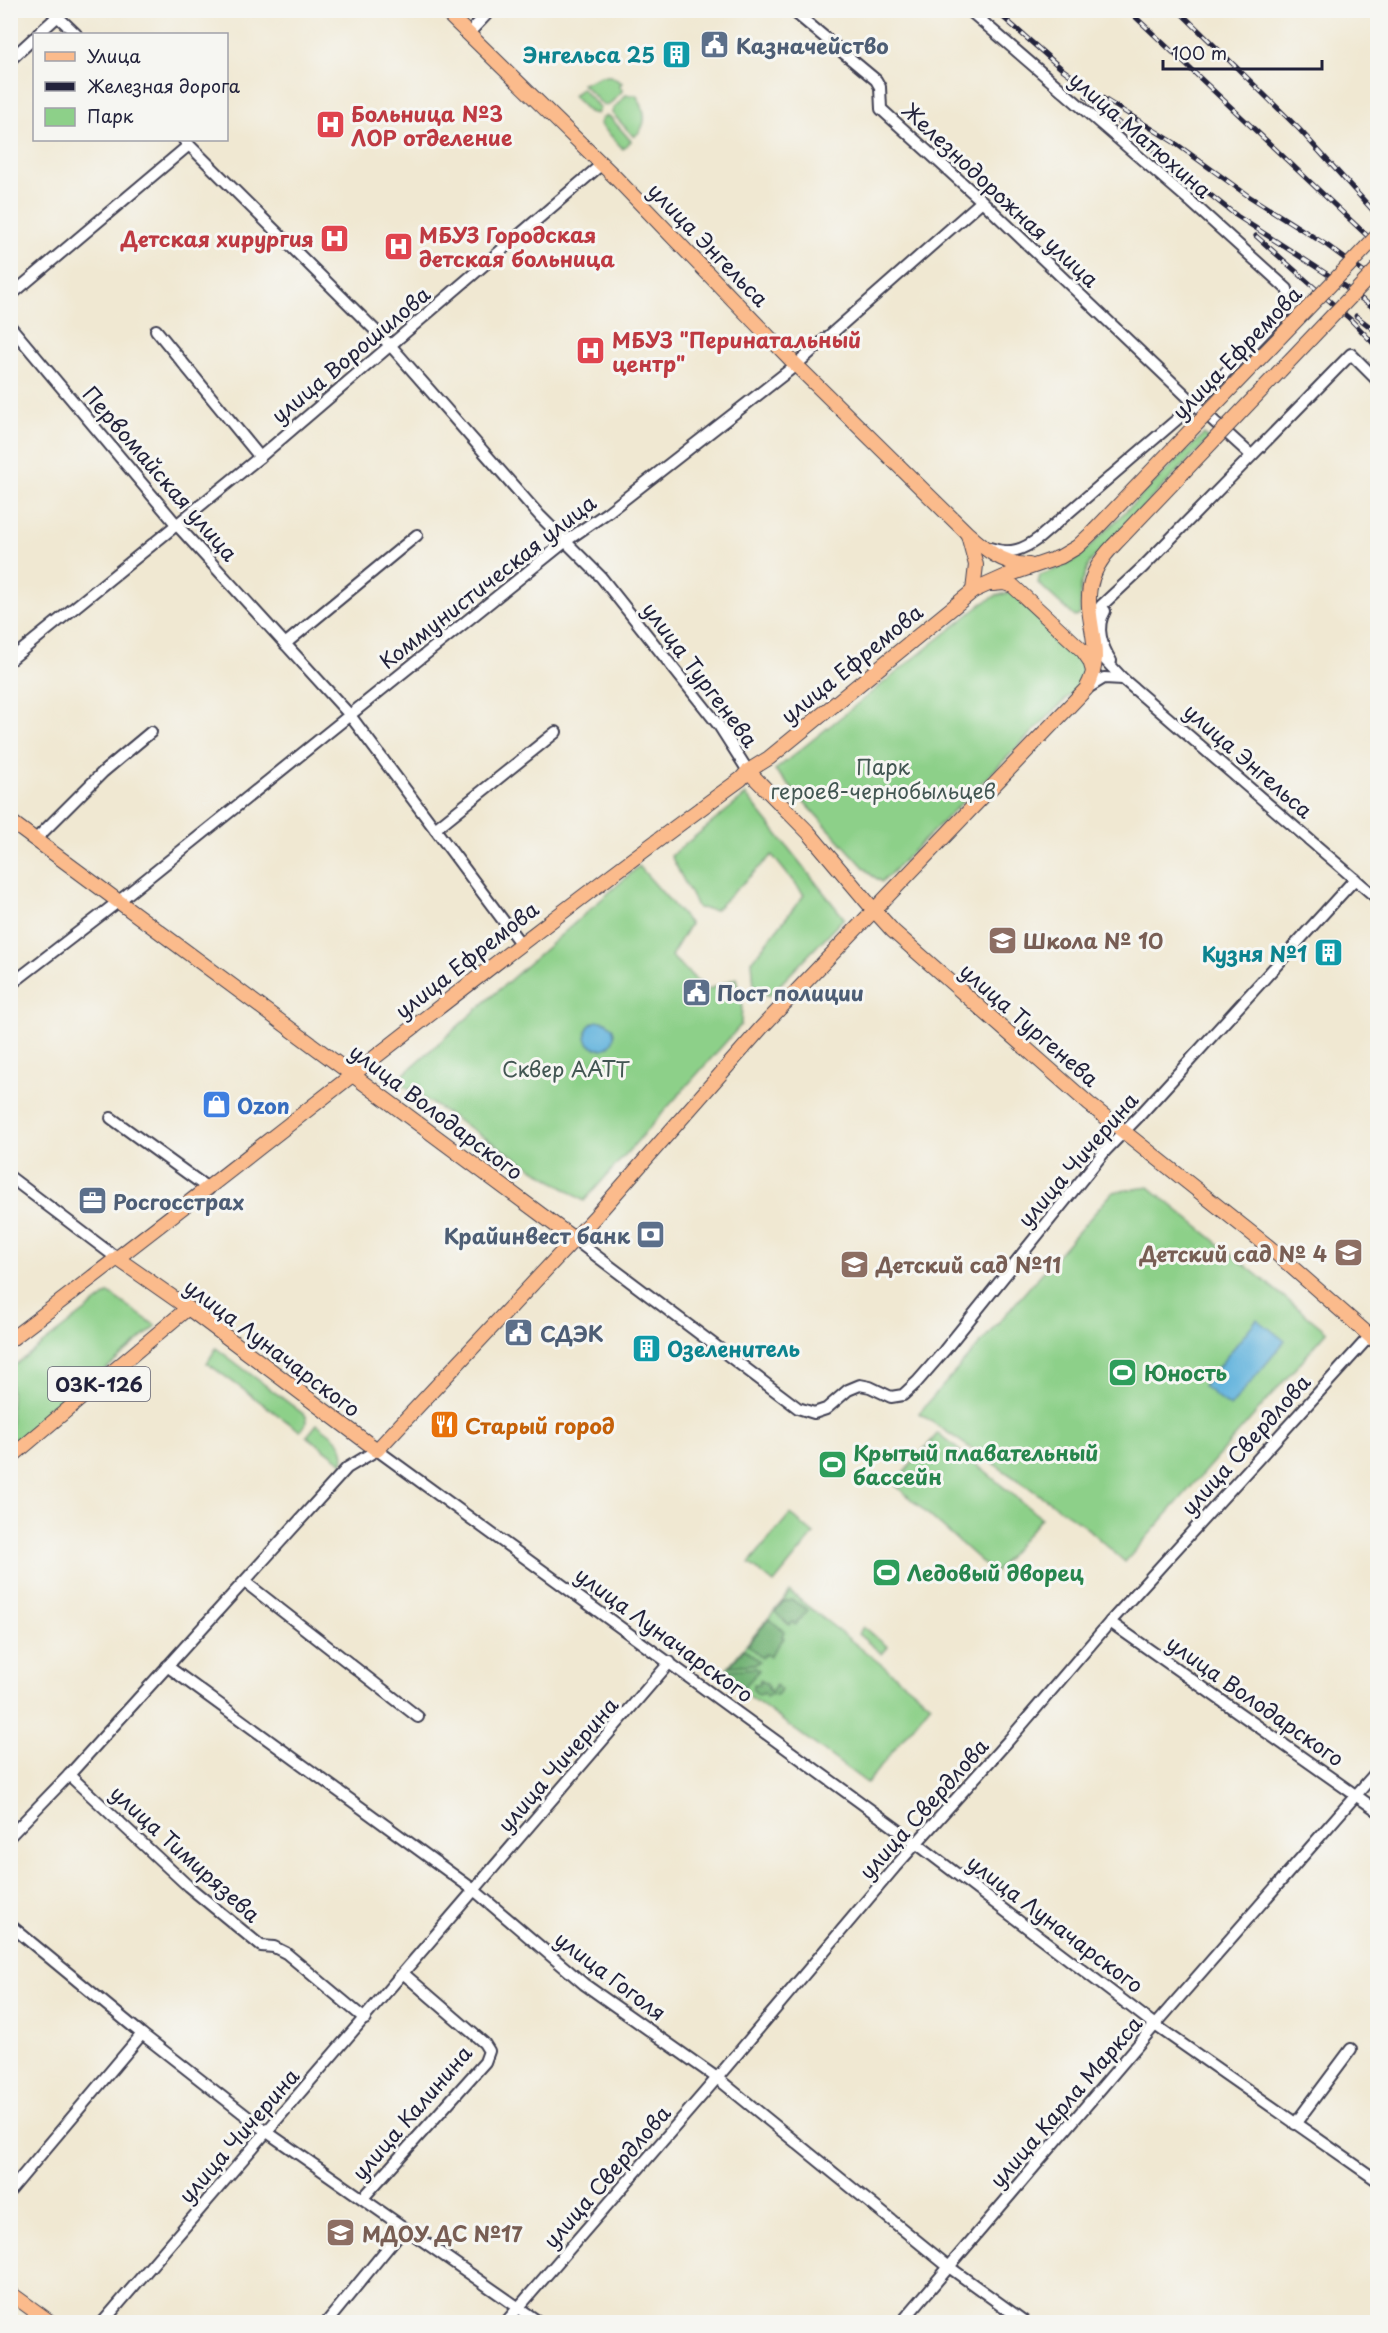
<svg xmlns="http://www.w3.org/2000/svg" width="1388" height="2333" font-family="'Playpen Sans',sans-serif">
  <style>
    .green { fill: #8dd089; stroke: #587962; stroke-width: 1.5 }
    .forest { fill: #72b275; stroke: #4a6a58; stroke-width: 1.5 }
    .water { fill: #62b3dd; stroke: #426a8c; stroke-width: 1.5 }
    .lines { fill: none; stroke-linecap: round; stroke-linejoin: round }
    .minor-casing { stroke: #414052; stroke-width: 14 }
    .major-casing { stroke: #414052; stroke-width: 16 }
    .minor { stroke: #fff; stroke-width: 10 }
    .major { stroke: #fbbb8c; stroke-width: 14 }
    .rail-casing { stroke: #22223b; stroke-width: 5 }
    .rail { stroke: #f6f6f2; stroke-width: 3; stroke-dasharray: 9; stroke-linecap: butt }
    .major-bridge-casing { stroke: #414052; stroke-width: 16; stroke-linecap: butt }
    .major-bridge { stroke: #fbbb8c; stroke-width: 14 }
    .labels { text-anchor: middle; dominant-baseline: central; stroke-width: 6; stroke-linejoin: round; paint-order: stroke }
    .shield { fill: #f6f6f2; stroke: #626272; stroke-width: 1.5 }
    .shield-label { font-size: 20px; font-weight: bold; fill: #22223b }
    .service-label { font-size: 21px; font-weight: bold; fill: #4e5e75; stroke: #f6f6f2; text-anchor: start }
    .culture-label { font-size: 21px; font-weight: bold; fill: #0d838f; stroke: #f6f6f2; text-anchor: end }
    .health-label { font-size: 21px; font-weight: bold; fill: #be3a42; stroke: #f6f6f2; text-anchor: start }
    .street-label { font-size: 21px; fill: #22223b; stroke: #f6f6f2 }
    .park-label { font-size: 21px; fill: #425652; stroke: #f6f6f2 }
    .education-label { font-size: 21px; font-weight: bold; fill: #785e54; stroke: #f6f6f2; text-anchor: start }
    .shop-label { font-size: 21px; font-weight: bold; fill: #366cbe; stroke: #f6f6f2; text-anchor: start }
    .leisure-label { font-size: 21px; font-weight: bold; fill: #27864d; stroke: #f6f6f2; text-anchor: start }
    .food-label { font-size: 21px; font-weight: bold; fill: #c56008; stroke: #f6f6f2; text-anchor: start }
  </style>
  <rect width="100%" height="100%" fill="#f6f6f2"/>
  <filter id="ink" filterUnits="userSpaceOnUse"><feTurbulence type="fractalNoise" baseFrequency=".0167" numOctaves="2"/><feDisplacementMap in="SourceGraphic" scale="12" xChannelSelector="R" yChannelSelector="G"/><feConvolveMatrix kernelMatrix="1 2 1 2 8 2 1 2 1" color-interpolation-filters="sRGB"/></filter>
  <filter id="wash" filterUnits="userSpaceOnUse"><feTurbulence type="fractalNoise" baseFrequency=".008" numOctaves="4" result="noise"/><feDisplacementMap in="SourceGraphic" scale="24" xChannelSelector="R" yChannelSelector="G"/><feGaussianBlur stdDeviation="1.35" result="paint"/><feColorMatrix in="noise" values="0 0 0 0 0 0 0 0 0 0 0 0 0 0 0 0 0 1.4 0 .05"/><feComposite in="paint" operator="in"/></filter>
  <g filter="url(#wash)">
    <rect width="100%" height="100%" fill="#f0e8d2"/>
    <g class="green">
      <path d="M 601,76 L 611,76 L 622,83 L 619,86 L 623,90 L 609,105 L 603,105 L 582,84 Z"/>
      <path d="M 581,88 L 600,108 L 597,114 L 589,112 L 573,96 Z"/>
      <path d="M 626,95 L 636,95 C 646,110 649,125 634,137 L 612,113 L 613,109 Z"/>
      <path d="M 606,116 L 610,117 L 631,141 L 623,149 L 600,124 L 602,118 Z"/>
      <path d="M 1204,434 L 1209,439 L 1090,562 L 1081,585 L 1080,615 L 1075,617 L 1038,583 L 1040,575 L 1059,568 L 1078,558 Z"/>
      <path d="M 1009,593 L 1019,596 L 1085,663 L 1085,672 L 1082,683 L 882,882 L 871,875 L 775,770 L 983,603 L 997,595 Z"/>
      <path d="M 746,795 L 844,918 L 769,996 L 754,987 L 752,961 L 804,895 L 772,855 L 715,910 L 698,908 L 671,856 Z"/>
      <path d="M 639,866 L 690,924 L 671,956 L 707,990 L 736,978 L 742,1003 L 741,1025 L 584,1201 L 396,1081 Z"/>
      <path d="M 1149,1187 L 1327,1332 L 1125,1562 L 1081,1523 L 919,1413 L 1113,1192 Z"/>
      <path d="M 109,1293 L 156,1326 L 11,1451 L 11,1368 Z"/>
      <path d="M 216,1348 L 306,1416 L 307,1422 L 300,1431 L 207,1363 Z"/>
      <path d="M 317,1424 C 331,1435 348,1443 343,1463 L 307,1436 Z"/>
      <path d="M 938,1433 L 1041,1518 L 994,1573 L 894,1484 Z"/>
      <path d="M 790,1514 L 814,1534 L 774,1583 L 749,1563 Z"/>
      <path d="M 790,1592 L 931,1704 L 867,1783 L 721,1675 Z"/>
      <path d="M 863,1627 L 888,1647 L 882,1654 L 858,1634 Z"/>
    </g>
    <g class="forest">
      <path d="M 792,1600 L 808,1610 L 795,1625 L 792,1622 L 789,1625 L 775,1612 L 783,1602 Z"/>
      <path d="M 769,1619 L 784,1631 L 782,1637 L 784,1638 L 770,1656 L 765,1654 L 762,1658 L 747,1645 Z"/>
      <path d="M 744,1649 L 759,1661 L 756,1664 L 730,1666 Z"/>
      <path d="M 756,1668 L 759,1670 L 743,1689 L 723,1675 L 726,1670 Z"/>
      <path d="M 760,1680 L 767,1684 L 769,1691 L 771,1691 L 776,1685 L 781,1690 L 777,1695 L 771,1694 L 766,1697 L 764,1693 L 759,1695 L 752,1689 L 754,1684 L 759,1684 Z"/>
    </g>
    <g class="water">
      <circle cx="600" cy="1035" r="14"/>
      <path d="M 1257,1319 L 1285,1341 L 1230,1407 L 1203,1386 Z"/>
    </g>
  </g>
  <g filter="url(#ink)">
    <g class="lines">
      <defs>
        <g id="minor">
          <path d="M 51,10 L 76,34"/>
          <path d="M 792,10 L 876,80 L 880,87 L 881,109 L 982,201 L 1195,404 L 1251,455"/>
          <path d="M 969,10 L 1189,200 L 1287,289 L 1290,298 L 1285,311 L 1195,404 L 1039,538 C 1023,550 1010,555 990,548"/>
          <path d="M 38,34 L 58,16"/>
          <path d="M 468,34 L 486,15 L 482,10"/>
          <path d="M 10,60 L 34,38"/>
          <path d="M 184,140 L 390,345 L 540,516 L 601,577 L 720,727 L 748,771"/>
          <path d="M 10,296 L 189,145"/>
          <path d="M 10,326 L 176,524 L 349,714 L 520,943"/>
          <path d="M 156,330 L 260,457"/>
          <path d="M 1105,611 C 1095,627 1102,647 1111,661"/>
          <path d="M 1092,625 L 1101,606 L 1143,567 L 1351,354 L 1378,381"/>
          <path d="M 285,644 L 417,535"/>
          <path d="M 1095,649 L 1123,679 L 1378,899"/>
          <path d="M 10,660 L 260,457 L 602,164"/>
          <path d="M 1086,689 L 1104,678 L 1123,679"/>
          <path d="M 435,829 L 556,732"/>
          <path d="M 36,839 L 103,772 L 151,732"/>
          <path d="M 10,985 L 119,901 L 566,541 L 608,512 L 796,365 L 982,201"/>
          <path d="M 111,1118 L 209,1189"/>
          <path d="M 10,1177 L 118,1259"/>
          <path d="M 574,1239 L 798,1408 L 814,1413 L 826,1409 L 848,1390 L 860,1385 L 870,1387 L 891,1397 L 903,1395 L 917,1382 L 944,1351 L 1105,1151 L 1142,1113 L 1355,879"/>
          <path d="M 245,1582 L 418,1717"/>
          <path d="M 1110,1622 L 1378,1811"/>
          <path d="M 167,1666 L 474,1890 L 584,1984 L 717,2078 L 949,2267 L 1025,2322"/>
          <path d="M 69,1775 L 188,1886 L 261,1946 L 274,1947 L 286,1953 L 365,2019"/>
          <path d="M 10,1836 L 69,1775 L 347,1468 L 377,1450 L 916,1843 L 1155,2025 L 1378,2181"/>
          <path d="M 10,1925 L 142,2034 L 267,2132 L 539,2322"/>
          <path d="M 1295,2124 L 1351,2049"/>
          <path d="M 10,2191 L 142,2034"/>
          <path d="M 363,2198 L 485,2062 L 489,2051 L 484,2043 L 404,1974"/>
          <path d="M 103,2322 L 670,1662"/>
          <path d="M 327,2322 L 404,2228"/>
          <path d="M 506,2322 L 717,2078 L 895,1867 L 1008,1741 L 1110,1622 L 1378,1327"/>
          <path d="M 902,2322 L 1155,2025 L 1378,1770"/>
        </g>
        <g id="major">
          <path d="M 444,10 L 614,176 L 796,365 L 967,533 C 986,550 1002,564 1029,565"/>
          <path d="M 968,535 L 976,565 L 973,591"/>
          <path d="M 993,584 L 1004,583 L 1013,586 L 1083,651 L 1090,661 L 1093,671"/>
          <path d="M 748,771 L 809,833 L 873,909 L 893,931 L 1089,1104 L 1269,1247 L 1378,1343"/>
          <path d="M 10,821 L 574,1239"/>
          <path d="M 118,1259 L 188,1308 L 377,1450 L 594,1218 L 762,1027 L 1086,689 C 1115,640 1060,601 1113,546"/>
          <path d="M 10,1340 C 255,1155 492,960 741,779 L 748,771 L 769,758 L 973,591 L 1011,574 L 1060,557 L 1077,547 L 1095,530"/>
          <path d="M 10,1458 L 188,1308"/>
          <path d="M 10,2293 L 50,2322"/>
        </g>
      </defs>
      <use href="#minor" class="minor-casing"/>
      <use href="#major" class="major-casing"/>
      <use href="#minor" class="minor"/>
      <use href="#major" class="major"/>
      <defs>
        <g id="rail">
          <path d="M 995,10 L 1062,69 L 1096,94 L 1175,143 L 1247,195 L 1328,246 L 1378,283"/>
          <path d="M 1128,10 L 1378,246"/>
          <path d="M 1178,10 L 1299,129 L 1378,216"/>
          <path d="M 1086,97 L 1237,216 L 1330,276 L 1378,311"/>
          <path d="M 1256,236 L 1350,319 L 1378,348"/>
          <path d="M 1356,316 L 1378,333"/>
        </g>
      </defs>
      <use href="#rail" class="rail-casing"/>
      <use href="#rail" class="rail"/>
      <defs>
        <g id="major-bridge">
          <path d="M 1095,530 L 1378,235"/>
          <path d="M 1113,546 L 1378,268"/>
        </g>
      </defs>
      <use href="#major-bridge" class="major-bridge-casing"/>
      <use href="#major-bridge" class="major-bridge"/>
    </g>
  </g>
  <defs>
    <symbol id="civic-square" viewBox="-11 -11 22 22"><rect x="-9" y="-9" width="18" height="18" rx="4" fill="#5c6f8a" stroke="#f6f6f2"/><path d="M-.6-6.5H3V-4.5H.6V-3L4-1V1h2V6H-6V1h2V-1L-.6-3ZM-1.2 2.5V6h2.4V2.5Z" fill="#fff"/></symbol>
    <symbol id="building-square" viewBox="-11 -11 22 22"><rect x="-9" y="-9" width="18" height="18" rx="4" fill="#0f9aa8" stroke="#f6f6f2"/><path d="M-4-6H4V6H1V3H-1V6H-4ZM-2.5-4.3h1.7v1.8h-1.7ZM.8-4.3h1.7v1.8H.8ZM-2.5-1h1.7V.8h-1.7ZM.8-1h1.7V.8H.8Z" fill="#fff"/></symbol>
    <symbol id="hospital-square" viewBox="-11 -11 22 22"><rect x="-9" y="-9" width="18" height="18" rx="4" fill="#e0444e" stroke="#f6f6f2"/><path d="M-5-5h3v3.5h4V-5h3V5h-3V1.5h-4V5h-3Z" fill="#fff"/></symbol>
    <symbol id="school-square" viewBox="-11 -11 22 22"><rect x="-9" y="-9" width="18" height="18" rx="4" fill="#8d6e63" stroke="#f6f6f2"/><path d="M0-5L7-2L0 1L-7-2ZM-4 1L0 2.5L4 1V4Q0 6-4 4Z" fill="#fff"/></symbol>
    <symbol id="shop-square" viewBox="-11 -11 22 22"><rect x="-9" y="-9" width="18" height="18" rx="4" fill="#3f7fe0" stroke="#f6f6f2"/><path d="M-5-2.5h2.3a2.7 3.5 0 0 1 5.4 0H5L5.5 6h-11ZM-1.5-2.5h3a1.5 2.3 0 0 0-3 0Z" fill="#fff"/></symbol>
    <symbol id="office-square" viewBox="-11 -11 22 22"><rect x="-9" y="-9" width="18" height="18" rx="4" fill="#5c6f8a" stroke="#f6f6f2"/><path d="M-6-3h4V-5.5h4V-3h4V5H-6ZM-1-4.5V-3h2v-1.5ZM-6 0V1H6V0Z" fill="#fff"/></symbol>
    <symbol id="bank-square" viewBox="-11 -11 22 22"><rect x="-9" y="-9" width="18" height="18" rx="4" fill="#5c6f8a" stroke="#f6f6f2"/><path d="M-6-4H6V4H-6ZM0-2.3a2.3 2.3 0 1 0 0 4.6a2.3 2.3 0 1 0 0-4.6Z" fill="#fff"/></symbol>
    <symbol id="stadium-square" viewBox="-11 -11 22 22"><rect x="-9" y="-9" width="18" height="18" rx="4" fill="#2e9e5b" stroke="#f6f6f2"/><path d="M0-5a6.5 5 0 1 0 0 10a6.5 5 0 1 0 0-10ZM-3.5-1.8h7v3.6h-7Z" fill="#fff"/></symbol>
    <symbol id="restaurant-square" viewBox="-11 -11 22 22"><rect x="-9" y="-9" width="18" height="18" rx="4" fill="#e8710a" stroke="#f6f6f2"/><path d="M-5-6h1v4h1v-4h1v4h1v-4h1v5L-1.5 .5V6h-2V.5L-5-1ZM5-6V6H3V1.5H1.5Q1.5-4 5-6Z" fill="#fff"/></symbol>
  </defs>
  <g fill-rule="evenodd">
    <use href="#civic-square" x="698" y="28" width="33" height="33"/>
    <use href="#building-square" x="660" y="38" width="33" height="33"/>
    <use href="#hospital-square" x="314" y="108" width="33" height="33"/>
    <use href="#hospital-square" x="318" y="222" width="33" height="33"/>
    <use href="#hospital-square" x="382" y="230" width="33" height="33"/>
    <use href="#hospital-square" x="574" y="334" width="33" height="33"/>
    <use href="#school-square" x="986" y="924" width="33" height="33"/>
    <use href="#building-square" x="1312" y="936" width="33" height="33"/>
    <use href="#civic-square" x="680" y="976" width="33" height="33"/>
    <use href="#shop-square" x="200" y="1088" width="33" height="33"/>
    <use href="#office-square" x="76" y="1184" width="33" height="33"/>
    <use href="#bank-square" x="634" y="1218" width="33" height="33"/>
    <use href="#school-square" x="1332" y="1236" width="33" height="33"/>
    <use href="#school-square" x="838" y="1248" width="33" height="33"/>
    <use href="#civic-square" x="502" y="1316" width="33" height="33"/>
    <use href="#building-square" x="630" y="1332" width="33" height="33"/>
    <use href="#stadium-square" x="1106" y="1356" width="33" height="33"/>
    <use href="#restaurant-square" x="428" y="1408" width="33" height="33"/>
    <use href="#stadium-square" x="816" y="1448" width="33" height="33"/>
    <use href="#stadium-square" x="870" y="1556" width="33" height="33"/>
    <use href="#school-square" x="324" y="2216" width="33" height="33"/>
  </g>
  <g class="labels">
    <rect class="shield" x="48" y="1367" width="102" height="34" rx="4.5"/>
    <g class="shield-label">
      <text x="99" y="1384">03К-126</text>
    </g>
    <g class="service-label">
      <text x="736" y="45">Казначейство</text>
      <text x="717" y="992">Пост полиции</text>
      <text x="113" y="1201">Росгосстрах</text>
      <text x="630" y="1235" text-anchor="end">Крайинвест банк</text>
      <text x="540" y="1333">СДЭК</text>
    </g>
    <g class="culture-label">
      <text x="655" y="54">Энгельса 25</text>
      <text x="1307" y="953">Кузня №1</text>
      <text x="667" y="1348" text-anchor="start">Озеленитель</text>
    </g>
    <g class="health-label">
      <text x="351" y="113">Больница №3<tspan x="351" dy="24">ЛОР отделение</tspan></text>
      <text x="419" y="234">МБУЗ Городская<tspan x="419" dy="24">детская больница</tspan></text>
      <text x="314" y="238" text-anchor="end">Детская хирургия</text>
      <text x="612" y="339">МБУЗ "Перинатальный<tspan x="612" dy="24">центр"</tspan></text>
    </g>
    <g class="street-label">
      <text transform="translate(1141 134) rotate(41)">улица Матюхина</text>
      <text transform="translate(1001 194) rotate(43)">Железнодорожная улица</text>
      <text transform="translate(709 244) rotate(46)">улица Энгельса</text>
      <text transform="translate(1236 352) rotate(-46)">улица Ефремова</text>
      <text transform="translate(350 354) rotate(-40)">улица Ворошилова</text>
      <text transform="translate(161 473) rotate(49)">Первомайская улица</text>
      <text transform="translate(487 581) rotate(-38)">Коммунистическая улица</text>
      <text transform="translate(851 663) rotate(-39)">улица Ефремова</text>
      <text transform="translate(701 674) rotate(53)">улица Тургенева</text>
      <text transform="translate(1249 760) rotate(41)">улица Энгельса</text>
      <text transform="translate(466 959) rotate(-38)">улица Ефремова</text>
      <text transform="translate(1030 1024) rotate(41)">улица Тургенева</text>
      <text transform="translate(437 1111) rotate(37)">улица Володарского</text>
      <text transform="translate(1077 1159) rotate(-49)">улица Чичерина</text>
      <text transform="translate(273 1347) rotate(37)">улица Луначарского</text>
      <text transform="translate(1245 1444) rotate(-48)">улица Свердлова</text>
      <text transform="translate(665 1634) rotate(36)">улица Луначарского</text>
      <text transform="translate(1256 1700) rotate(35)">улица Володарского</text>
      <text transform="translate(557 1764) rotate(-49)">улица Чичерина</text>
      <text transform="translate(923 1808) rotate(-48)">улица Свердлова</text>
      <text transform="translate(186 1853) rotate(42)">улица Тимирязева</text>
      <text transform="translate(1056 1923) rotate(37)">улица Луначарского</text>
      <text transform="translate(611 1975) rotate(37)">улица Гоголя</text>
      <text transform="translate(1065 2101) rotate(-49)">улица Карла Маркса</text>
      <text transform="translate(411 2112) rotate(-49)">улица Калинина</text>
      <text transform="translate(238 2135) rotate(-49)">улица Чичерина</text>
      <text transform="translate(606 2176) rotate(-49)">улица Свердлова</text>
    </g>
    <g class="park-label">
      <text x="883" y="766">Парк<tspan x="883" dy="24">героев-чернобыльцев</tspan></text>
      <text x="566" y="1068">Сквер ААТТ</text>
    </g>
    <g class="education-label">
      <text x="1023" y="940">Школа № 10</text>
      <text x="1327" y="1253" text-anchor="end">Детский сад № 4</text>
      <text x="876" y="1264">Детский сад №11</text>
      <text x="362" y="2233">МДОУ ДС №17</text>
    </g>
    <g class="shop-label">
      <text x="237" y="1105">Ozon</text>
    </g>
    <g class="leisure-label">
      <text x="1144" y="1372">Юность</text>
      <text x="853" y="1452">Крытый плавательный<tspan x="853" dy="24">бассейн</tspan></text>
      <text x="907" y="1572">Ледовый дворец</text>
    </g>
    <g class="food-label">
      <text x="465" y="1425">Старый город</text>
    </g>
  </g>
  <rect width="1388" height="2333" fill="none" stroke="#f6f6f2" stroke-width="36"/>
  <rect x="33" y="33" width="195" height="108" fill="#f6f6f2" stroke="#a1a1a9" stroke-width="1.5"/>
  <rect x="45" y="52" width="30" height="9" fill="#fbbb8c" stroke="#a1a1a9" stroke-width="1.5"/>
  <text x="87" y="63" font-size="18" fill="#22223b">Улица</text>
  <rect x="45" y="82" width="30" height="9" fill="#22223b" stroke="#a1a1a9" stroke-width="1.5"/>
  <text x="87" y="93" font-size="18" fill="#22223b">Железная дорога</text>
  <rect x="45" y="108" width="30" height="18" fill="#8dd089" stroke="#a1a1a9" stroke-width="1.5"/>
  <text x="87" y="123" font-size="18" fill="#22223b">Парк</text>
  <path d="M1163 60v9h159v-9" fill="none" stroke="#22223b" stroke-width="3"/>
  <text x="1172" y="60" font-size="18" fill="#22223b" stroke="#f6f6f2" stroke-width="4.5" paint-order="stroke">100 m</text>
</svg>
